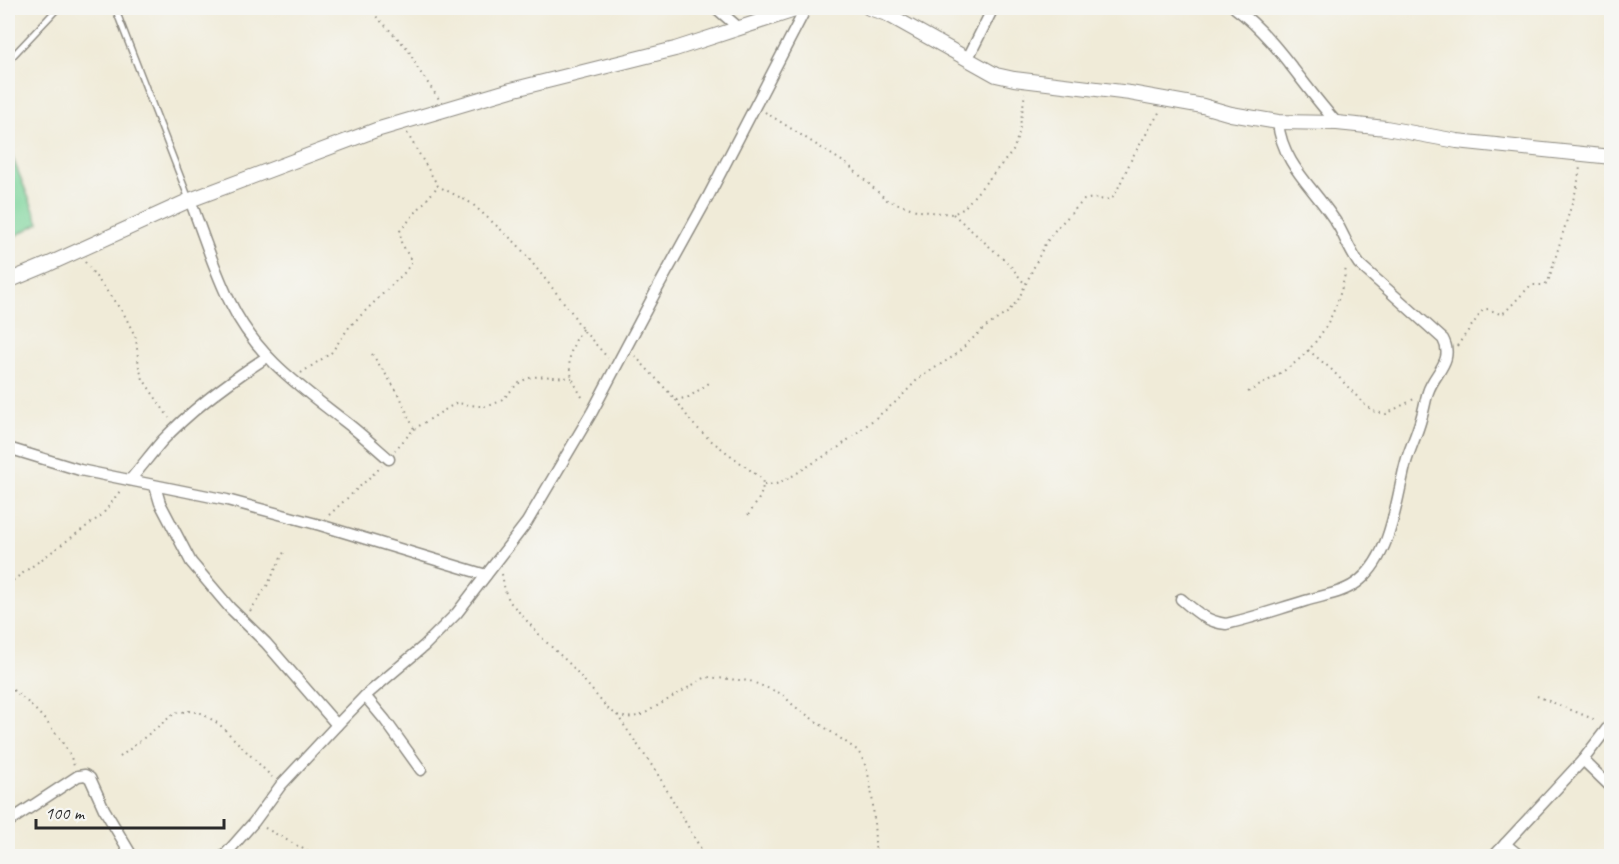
<svg xmlns="http://www.w3.org/2000/svg" width="1619" height="864" font-family="Caveat,sans-serif">
  <style>
    .pitch { fill: #7ad49a; stroke: #528062; stroke-width: 1.5 }
    .lines { fill: none; stroke-linecap: round; stroke-linejoin: round }
    .service-casing { stroke: #8e8b82; stroke-width: 8 }
    .minor-casing { stroke: #8e8b82; stroke-width: 13 }
    .tertiary-casing { stroke: #8e8b82; stroke-width: 16 }
    .path { stroke: #8e8b82; stroke-width: 2; stroke-dasharray: 1.5 4.5; stroke-linecap: butt }
    .service { stroke: #fff; stroke-width: 5 }
    .minor { stroke: #fff; stroke-width: 10 }
    .tertiary { stroke: #fff; stroke-width: 14 }
  </style>
  <rect width="100%" height="100%" fill="#f6f6f2"/>
  <filter id="ink" filterUnits="userSpaceOnUse"><feTurbulence type="fractalNoise" baseFrequency=".0167" numOctaves="2"/><feDisplacementMap in="SourceGraphic" scale="12" xChannelSelector="R" yChannelSelector="G"/><feConvolveMatrix kernelMatrix="1 2 1 2 8 2 1 2 1" color-interpolation-filters="sRGB"/></filter>
  <filter id="wash" filterUnits="userSpaceOnUse"><feTurbulence type="fractalNoise" baseFrequency=".008" numOctaves="4" result="noise"/><feDisplacementMap in="SourceGraphic" scale="24" xChannelSelector="R" yChannelSelector="G"/><feGaussianBlur stdDeviation="1.35" result="paint"/><feColorMatrix in="noise" values="0 0 0 0 0 0 0 0 0 0 0 0 0 0 0 0 0 1.4 0 .05"/><feComposite in="paint" operator="in"/></filter>
  <g filter="url(#wash)">
    <rect width="100%" height="100%" fill="#f0ebd8"/>
    <path class="pitch" d="M 8,147 L 39,223 L 8,240 Z"/>
  </g>
  <g filter="url(#ink)">
    <g class="lines">
      <defs>
        <g id="service">
          <path d="M 115,8 L 189,199"/>
          <path d="M 8,61 L 58,8"/>
        </g>
        <g id="minor">
          <path d="M 716,8 L 739,28"/>
          <path d="M 1235,8 C 1277,39 1302,85 1337,123"/>
          <path d="M 967,60 L 993,8"/>
          <path d="M 190,200 C 203,234 214,270 230,302 C 256,356 298,385 343,420 C 359,432 374,446 389,459"/>
          <path d="M 8,448 L 80,470 L 227,500 L 320,525 L 486,575"/>
          <path d="M 130,480 C 141,467 151,454 162,441 C 193,408 230,381 267,357"/>
          <path d="M 155,486 L 160,503 L 191,562 L 230,608 L 266,643 L 337,725"/>
          <path d="M 1181,599 C 1195,611 1207,622 1226,624 C 1253,618 1278,609 1305,601 C 1324,595 1345,593 1360,580 C 1392,553 1396,500 1406,462 C 1410,448 1417,434 1421,419 C 1424,410 1425,401 1428,392 C 1434,373 1455,361 1443,339 L 1359,264 C 1350,251 1346,240 1339,227 C 1318,191 1282,166 1278,122"/>
          <path d="M 365,696 L 385,720 L 421,770"/>
          <path d="M 1583,760 L 1612,788"/>
          <path d="M 8,822 L 78,776 L 85,775 L 90,778 L 104,809 L 132,856"/>
          <path d="M 1505,844 L 1520,856"/>
          <path d="M 224,856 L 254,822 L 281,785 L 337,725 L 365,696 L 424,646 L 457,613 L 527,522 L 592,412 L 655,293 L 708,197 L 806,8"/>
          <path d="M 1494,856 L 1583,760 L 1612,722"/>
        </g>
        <g id="tertiary">
          <path d="M 869,8 L 887,14 L 996,75 L 1014,79 L 1130,93 L 1203,106 L 1231,114 L 1278,122 L 1337,123 L 1386,128 L 1457,141 L 1612,157"/>
          <path d="M 8,281 L 49,264 L 190,200 L 376,130 L 511,90 L 675,49 L 801,8"/>
        </g>
      </defs>
      <use href="#service" class="service-casing"/>
      <use href="#minor" class="minor-casing"/>
      <use href="#tertiary" class="tertiary-casing"/>
      <g class="path">
        <path d="M 368,8 L 408,49 L 418,69 L 439,99"/>
        <path d="M 765,112 L 848,165 L 887,200 L 919,211 L 953,214 L 963,209 L 1013,151 L 1019,133 L 1025,93"/>
        <path d="M 407,133 L 438,186 L 471,203 L 517,244 L 570,310 L 582,329 L 608,358"/>
        <path d="M 953,214 L 1009,264 L 1024,283"/>
        <path d="M 85,262 L 124,314 L 136,338 L 139,368 L 143,379 L 169,418"/>
        <path d="M 582,329 C 564,358 566,372 584,400"/>
        <path d="M 1457,346 L 1483,310 L 1488,309 L 1500,314 L 1505,312 L 1531,285 L 1544,285 L 1548,282 L 1577,187 L 1580,167"/>
        <path d="M 1308,350 L 1331,369 L 1365,405 L 1375,412 L 1386,414 L 1414,399"/>
        <path d="M 372,354 L 399,394 L 414,429 L 395,450"/>
        <path d="M 635,356 L 676,400 L 689,397 L 709,383"/>
        <path d="M 301,373 L 331,353 L 350,326 L 404,273 L 412,262 L 401,242 L 400,231 L 438,186"/>
        <path d="M 1248,392 C 1264,383 1281,374 1296,362 C 1324,339 1341,303 1346,267"/>
        <path d="M 676,400 L 692,423 L 709,439 L 762,479 C 766,493 754,506 747,517"/>
        <path d="M 414,429 L 456,403 C 478,405 490,412 508,394 C 513,388 518,383 526,379 C 538,374 558,378 572,378"/>
        <path d="M 764,485 L 776,484 L 789,478 L 839,447 L 897,401 L 919,378 L 954,356 L 984,328 L 1007,313 L 1018,300 L 1045,244 L 1056,229 L 1084,200 L 1093,198 L 1106,200 L 1114,197 L 1133,156 L 1160,111"/>
        <path d="M 329,515 L 382,466"/>
        <path d="M 502,574 L 505,591 L 510,602 L 544,640 L 572,666 L 607,708 L 617,715 L 627,718 L 642,715 L 706,677 L 750,681 L 782,694 L 794,706 L 857,750 C 876,775 873,824 876,856"/>
        <path d="M 8,584 L 102,515 L 120,491"/>
        <path d="M 250,611 L 267,586 L 285,550"/>
        <path d="M 8,687 C 29,699 68,742 74,766"/>
        <path d="M 1537,696 L 1598,721"/>
        <path d="M 617,715 L 657,773 L 705,856"/>
        <path d="M 120,757 L 175,713 L 189,711 L 201,713 L 219,724 L 272,777"/>
        <path d="M 265,828 L 316,856"/>
      </g>
      <use href="#service" class="service"/>
      <use href="#minor" class="minor"/>
      <use href="#tertiary" class="tertiary"/>
    </g>
  </g>
  <rect width="1619" height="864" fill="none" stroke="#f6f6f2" stroke-width="30"/>
  <path d="M36 819v9h188v-9" fill="none" stroke="#2b2b2b" stroke-width="3"/>
  <text x="45" y="819" font-size="18" fill="#2b2b2b" stroke="#f6f6f2" stroke-width="4.5" paint-order="stroke">100 m</text>
</svg>
